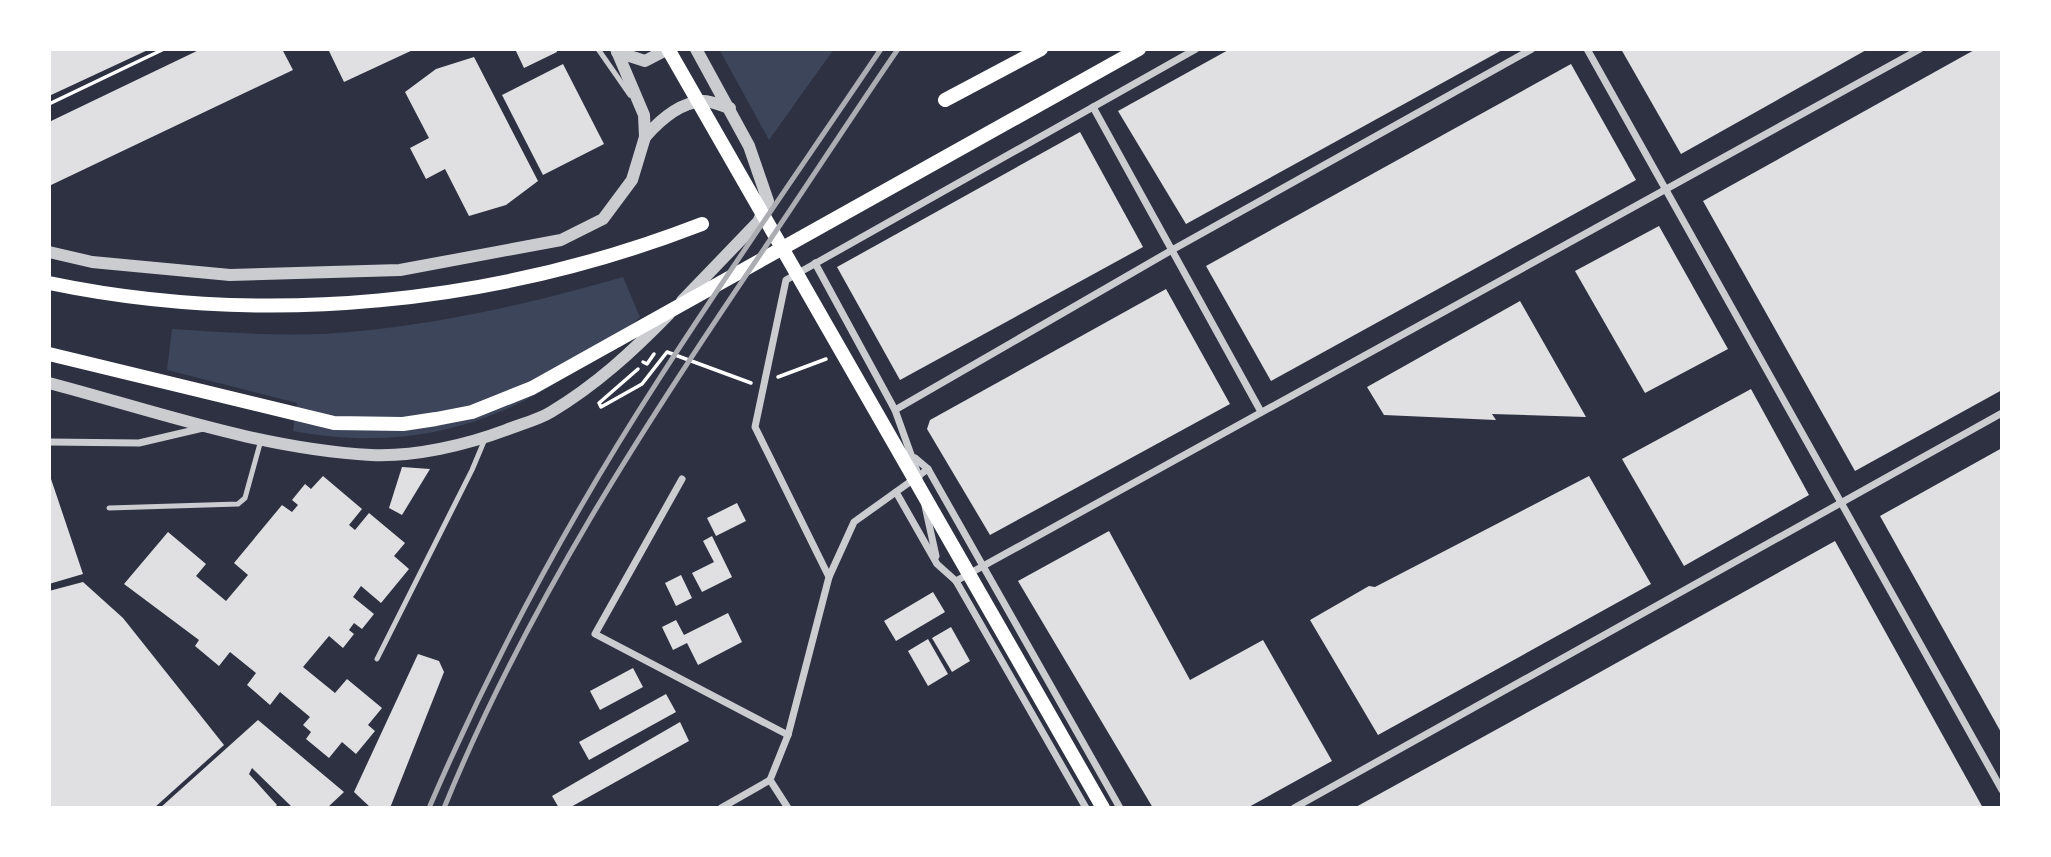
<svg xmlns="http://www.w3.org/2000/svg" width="2051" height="857" font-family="'Zilla Slab',serif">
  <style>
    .green { fill: #3c4559 }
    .building { fill: #e0e0e3 }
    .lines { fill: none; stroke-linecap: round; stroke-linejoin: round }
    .path { stroke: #fff; stroke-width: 3.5 }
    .service { stroke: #caccd0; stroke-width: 5 }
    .minor { stroke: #caccd0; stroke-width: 7 }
    .tertiary { stroke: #caccd0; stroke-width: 12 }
    .secondary { stroke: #fff; stroke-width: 14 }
    .rail { stroke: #abadb3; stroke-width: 5 }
  </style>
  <rect width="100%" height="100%" fill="#2d3142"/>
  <g class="green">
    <path d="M 719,49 L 834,49 L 769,140 Z"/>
    <path d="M 623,277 L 640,317 C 539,412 432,457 293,431 L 297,403 L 167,370 L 172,329 C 234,333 298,338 360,331 C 450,322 536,302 623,277 Z"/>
  </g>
  <g class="building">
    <path d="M 49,49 L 150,49 L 49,96 Z"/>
    <path d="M 201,49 L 282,49 L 293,70 L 49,186 L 49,122 Z"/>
    <path d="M 328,49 L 415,49 L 344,82 Z"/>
    <path d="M 515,49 L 556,49 L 557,52 L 524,68 Z"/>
    <path d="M 1230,49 L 1504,49 L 1186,224 L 1118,111 Z"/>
    <path d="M 1621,49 L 1868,49 L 1681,154 Z"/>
    <path d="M 1976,49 L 2002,49 L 2002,390 L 1855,471 L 1703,201 Z"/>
    <path d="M 474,57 L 538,181 L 506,205 L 469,216 L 445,169 L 426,179 L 410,148 L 429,138 L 405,92 L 436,69 Z"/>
    <path d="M 563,64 L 604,144 L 543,175 L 502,95 Z"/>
    <path d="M 1571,64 L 1636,180 L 1271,381 L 1206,266 Z"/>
    <path d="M 1080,132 L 1143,247 L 900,380 L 837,267 Z"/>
    <path d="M 1659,226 L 1728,349 L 1645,393 L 1575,271 Z"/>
    <path d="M 1166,289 L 1230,404 L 990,535 L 927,429 L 930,420 Z"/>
    <path d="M 1520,301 L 1586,417 L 1492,414 L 1496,420 L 1384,415 L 1367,387 Z"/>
    <path d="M 1751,389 L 1809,495 L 1684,566 L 1622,459 Z"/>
    <path d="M 2002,448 L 2002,734 L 1880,516 Z"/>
    <path d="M 402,467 L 430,469 L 402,515 L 389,508 Z"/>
    <path d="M 49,473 L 83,574 L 49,584 Z"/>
    <path d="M 323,476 L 362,509 L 349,525 L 355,530 L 369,513 L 405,543 L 394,556 L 409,569 L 381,603 L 361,586 L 353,597 L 374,614 L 362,629 L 354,623 L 349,630 L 354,634 L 343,648 L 329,636 L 303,667 L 335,693 L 347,679 L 382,708 L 368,725 L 375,731 L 356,754 L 342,742 L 329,758 L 306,739 L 311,732 L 303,725 L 310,717 L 280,692 L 270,705 L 247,685 L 256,673 L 230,652 L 219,666 L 195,646 L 199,640 L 124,584 L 168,532 L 206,564 L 196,576 L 226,601 L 248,575 L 234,563 L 282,505 L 292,512 L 298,505 L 292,500 L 305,484 L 311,489 Z"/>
    <path d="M 1589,476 L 1651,584 L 1378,735 L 1310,620 L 1369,586 L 1375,587 Z"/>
    <path d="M 737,503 L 746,521 L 716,536 L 707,518 Z"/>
    <path d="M 1109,531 L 1190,680 L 1263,640 L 1332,761 L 1247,808 L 1153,808 L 1018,581 Z"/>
    <path d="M 712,536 L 732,577 L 702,592 L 692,573 L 714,562 L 703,541 Z"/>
    <path d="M 1835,541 L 1983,808 L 1354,808 L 1559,695 Z"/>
    <path d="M 681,575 L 692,598 L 676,606 L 665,583 Z"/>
    <path d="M 83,582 L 123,618 L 224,745 L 154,808 L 49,808 L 49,591 Z"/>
    <path d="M 933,592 L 945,612 L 896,641 L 884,621 Z"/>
    <path d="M 728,613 L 742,642 L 698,665 L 687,643 L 673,650 L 662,627 L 676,620 L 684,635 Z"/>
    <path d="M 951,627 L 970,661 L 952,672 L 932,638 Z"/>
    <path d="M 928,639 L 948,674 L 928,686 L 908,651 Z"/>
    <path d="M 418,654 L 439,661 L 444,672 L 390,808 L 371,808 L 354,792 Z"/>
    <path d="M 633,668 L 643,687 L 600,710 L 590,691 Z"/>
    <path d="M 666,694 L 676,712 L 589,760 L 579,742 Z"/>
    <path d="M 258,720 L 344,792 L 327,808 L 293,808 L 252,768 L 249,774 L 277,805 L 274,808 L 160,808 Z"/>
    <path d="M 680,722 L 689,741 L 569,808 L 559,808 L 552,796 Z"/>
  </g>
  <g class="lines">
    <g class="path">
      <path d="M 49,104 L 164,49"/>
      <path d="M 643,362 L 647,364 L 654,354"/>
      <path d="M 638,369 L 599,403 L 601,407 L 642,384 L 667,352 L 751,383"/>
      <path d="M 778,377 L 826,359"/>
    </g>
    <g class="service">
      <path d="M 598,49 L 630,95"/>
      <path d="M 109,508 L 238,504 L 245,498 L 261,440"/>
      <path d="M 377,659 L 472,470 L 485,439"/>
    </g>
    <g class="minor">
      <path d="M 1587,49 L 2002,790"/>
      <path d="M 1093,107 L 1260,410"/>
      <path d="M 815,263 L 895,410 L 919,477"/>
      <path d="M 895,410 L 1172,250 L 1532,49"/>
      <path d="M 49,442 L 139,443 L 203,428"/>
      <path d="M 915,458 L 928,469 L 1120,808"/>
      <path d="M 682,479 L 595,634 L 788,735"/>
      <path d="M 896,492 L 937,564 L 956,581 L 1086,808"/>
      <path d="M 925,506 L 936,556"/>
      <path d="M 829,577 L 755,427 L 786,280 L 1196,49"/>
      <path d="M 956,581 L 1920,49"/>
      <path d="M 770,780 L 788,808"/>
      <path d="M 721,808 L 770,780 L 788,735 L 829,577 L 854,522 L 928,469"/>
      <path d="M 1294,808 L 2002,413"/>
    </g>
    <g class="tertiary">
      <path d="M 617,52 L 645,61 L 668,49"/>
      <path d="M 645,137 C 659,121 679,103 702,101 C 710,100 722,106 730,108"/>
      <path d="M 49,252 L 92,262 L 230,275 L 400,270 L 561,240 L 603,219 L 632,180 L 645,137 L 644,115 L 616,49"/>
      <path d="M 682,301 L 758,222 L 768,201 L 749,146 L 696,49"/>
      <path d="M 49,383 C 155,411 261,449 371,455 C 415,457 466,445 506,430 C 521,424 538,420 551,412 C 596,385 633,351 669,314"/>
    </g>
    <g class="secondary">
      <path d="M 668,49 L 1103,808"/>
      <path d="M 945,100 L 1041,49"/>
      <path d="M 49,283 C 265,328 496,304 702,224"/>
      <path d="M 49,354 L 334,423 L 403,424 L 436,419 L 472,412 L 532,388 L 1139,49"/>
    </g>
    <g class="rail">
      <path d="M 429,808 C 493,659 571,515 659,379 C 731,267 807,159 881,49"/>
      <path d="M 444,808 C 526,607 646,422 768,243 C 812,178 854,113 898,49"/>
    </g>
  </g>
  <rect width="2051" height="857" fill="none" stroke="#ffffff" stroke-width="102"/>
</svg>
